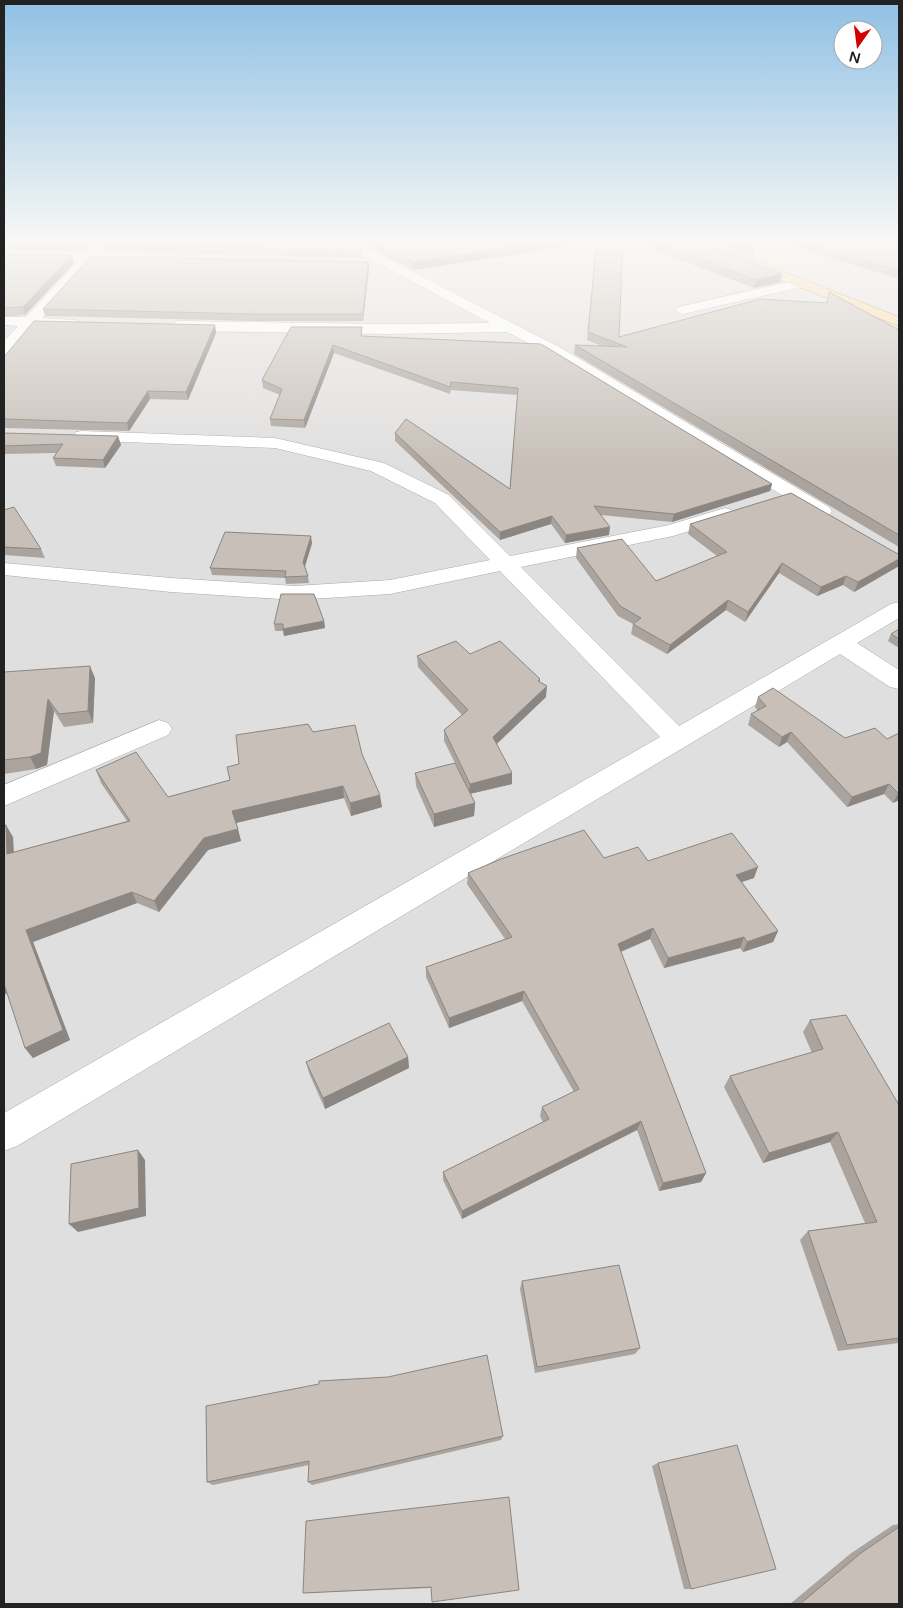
<svg xmlns="http://www.w3.org/2000/svg" width="903" height="1608" font-family="'Varela Round',sans-serif">
  <style>
    .residential { fill: #e0dfdf }
    .lines { fill: none; stroke-linecap: round; stroke-linejoin: round }
    .minor-casing { stroke: #a9a9a9; stroke-width: 1 }
    .primary-casing { stroke: #a06b00; stroke-width: 1 }
    .minor { fill: #fff; fill-rule: evenodd }
    .primary { fill: #fcd6a4; fill-rule: evenodd }
    .wall { fill: #aba49e }
    .shaded-wall { fill: #8b8681 }
    .building { fill: #c7bfb8; stroke: #8b8681 }
  </style>
  <rect width="100%" height="100%" fill="#f2efe9"/>
  <rect class="residential" x="4" y="241" width="895" height="1363"/>
  <g class="lines">
    <defs>
      <g id="minor">
        <path d="M 336,241 L 353,241 L 563,349 L 829,507 L 832,511 L 829,515 L 822,517 L 815,515 L 551,355 L 507,332 L 387,334 L 178,331 L 173,329 L 170,326 L 173,323 L 178,321 L 387,324 L 490,323 Z"/>
        <path d="M 97,244 L 104,248 L 99,253 L 129,254 L 136,258 L 129,262 L 92,261 L 42,318 L 75,320 L 78,323 L 75,326 L 34,326 L 10,353 L 4,355 L 4,341 L 18,326 L 4,325 L 4,317 L 26,317 L 78,261 L 4,259 L 4,251 L 85,253 L 92,245 Z"/>
        <path d="M 801,279 L 806,280 L 808,283 L 806,286 L 683,314 L 678,313 L 676,310 L 678,307 Z"/>
        <path d="M 82,431 L 275,438 L 384,463 L 449,495 L 510,556 L 669,525 L 725,508 L 732,510 L 735,514 L 732,518 L 673,536 L 521,567 L 679,726 L 891,604 L 899,602 L 899,618 L 857,643 L 899,670 L 899,689 L 890,687 L 840,654 L 17,1146 L 4,1151 L 4,1113 L 660,737 L 500,571 L 390,594 L 295,600 L 171,592 L 4,575 L 4,563 L 171,578 L 295,586 L 390,580 L 490,560 L 435,503 L 371,471 L 275,448 L 76,440 L 73,436 L 76,432 Z"/>
        <path d="M 159,720 L 168,723 L 172,729 L 168,735 L 4,806 L 4,785 Z"/>
      </g>
      <path id="primary" d="M 687,241 L 705,241 L 899,317 L 899,326 L 688,244 Z"/>
    </defs>
    <use href="#minor" class="minor-casing"/>
    <use href="#primary" class="primary-casing"/>
    <use href="#minor" class="minor"/>
    <use href="#primary" class="primary"/>
  </g>
  <g class="wall">
    <path d="M 4,241 L 346,241 L 362,250 L 362,258 L 103,251 L 102,245 L 97,242 L 91,244 L 84,251 L 4,250 Z"/>
    <path d="M 357,241 L 623,241 L 619,337 L 826,303 L 829,292 L 899,330 L 899,547 L 574,354 L 575,345 L 602,346 L 587,340 L 596,242 L 413,270 Z"/>
    <path d="M 631,241 L 698,241 L 780,282 L 754,288 Z"/>
    <path d="M 711,241 L 738,241 L 755,250 L 753,258 Z"/>
    <path d="M 775,241 L 899,241 L 899,279 Z"/>
    <path d="M 4,253 L 74,263 L 25,315 L 4,317 Z"/>
    <path d="M 368,262 L 369,269 L 363,321 L 255,321 L 45,316 L 43,309 Z"/>
    <path d="M 215,325 L 216,333 L 188,400 L 150,399 L 129,431 L 4,428 L 4,357 Z"/>
    <path d="M 291,327 L 362,334 L 362,336 L 541,344 L 772,484 L 770,491 L 672,522 L 601,515 L 609,535 L 565,543 L 551,524 L 500,540 L 395,441 L 395,433 L 510,489 L 517,395 L 451,390 L 450,394 L 334,353 L 305,428 L 271,426 L 270,419 L 280,395 L 263,388 L 262,380 Z"/>
    <path d="M 4,433 L 118,436 L 121,445 L 105,468 L 56,466 L 53,458 L 57,453 L 4,454 Z"/>
    <path d="M 4,510 L 41,549 L 45,558 L 4,555 Z"/>
    <path d="M 690,524 L 899,554 L 899,566 L 854,592 L 843,585 L 817,596 L 779,573 L 745,622 L 726,610 L 667,654 L 631,634 L 633,624 L 618,616 L 576,558 L 577,548 L 656,581 L 717,556 L 688,534 Z"/>
    <path d="M 312,543 L 305,567 L 308,576 L 309,583 L 286,584 L 285,578 L 212,575 L 210,568 Z"/>
    <path d="M 324,621 L 325,628 L 284,636 L 283,631 L 275,631 L 274,624 Z"/>
    <path d="M 899,629 L 899,648 L 888,641 L 891,634 Z"/>
    <path d="M 470,654 L 540,679 L 540,682 L 546,697 L 497,744 L 512,784 L 470,794 L 475,803 L 474,816 L 434,827 L 416,786 L 415,773 L 457,767 L 444,741 L 444,730 L 462,715 L 418,667 L 417,656 Z"/>
    <path d="M 4,672 L 95,678 L 93,723 L 64,727 L 54,711 L 47,765 L 36,769 L 4,774 Z"/>
    <path d="M 758,697 L 845,738 L 887,739 L 899,733 L 899,800 L 893,803 L 884,794 L 847,807 L 787,742 L 779,747 L 748,725 L 751,714 L 758,711 L 755,707 Z"/>
    <path d="M 313,732 L 362,754 L 382,807 L 351,816 L 344,798 L 236,823 L 241,841 L 208,850 L 159,912 L 137,903 L 33,942 L 70,1040 L 33,1058 L 25,1048 L 7,993 L 4,995 L 4,826 L 13,837 L 14,852 L 127,821 L 101,783 L 96,770 L 168,797 L 230,780 L 239,764 Z"/>
    <path d="M 604,858 L 648,861 L 754,878 L 742,882 L 778,931 L 773,942 L 743,952 L 740,948 L 664,968 L 650,939 L 621,952 L 706,1173 L 701,1182 L 659,1191 L 637,1130 L 462,1219 L 443,1180 L 443,1172 L 543,1122 L 540,1116 L 542,1107 L 574,1092 L 522,1001 L 449,1028 L 426,977 L 426,967 L 505,939 L 467,884 L 468,873 Z"/>
    <path d="M 810,1020 L 899,1105 L 899,1343 L 838,1351 L 800,1240 L 808,1231 L 865,1223 L 830,1142 L 763,1163 L 724,1087 L 730,1076 L 812,1053 L 803,1032 Z"/>
    <path d="M 408,1057 L 409,1068 L 325,1109 L 309,1073 L 306,1062 Z"/>
    <path d="M 522,1281 L 640,1348 L 635,1354 L 535,1373 L 520,1289 Z"/>
    <path d="M 206,1406 L 503,1436 L 501,1440 L 312,1485 L 308,1482 L 309,1465 L 213,1485 L 207,1482 Z"/>
    <path d="M 658,1463 L 691,1589 L 684,1589 L 652,1466 Z"/>
    <path d="M 509,1497 L 431,1588 L 303,1593 Z"/>
    <path d="M 899,1524 L 899,1604 L 790,1604 L 850,1554 L 893,1525 Z"/>
  </g>
  <g class="shaded-wall">
    <path d="M 84,241 L 96,241 L 97,242 L 91,244 L 84,251 L 82,244 Z"/>
    <path d="M 553,241 L 601,241 L 413,270 L 413,262 Z"/>
    <path d="M 72,255 L 74,263 L 25,315 L 23,307 Z"/>
    <path d="M 368,262 L 369,269 L 363,321 L 363,314 Z"/>
    <path d="M 782,274 L 780,282 L 754,288 L 756,280 Z"/>
    <path d="M 215,325 L 216,333 L 188,400 L 186,392 Z"/>
    <path d="M 333,345 L 334,353 L 305,428 L 304,420 Z"/>
    <path d="M 148,391 L 150,399 L 129,431 L 127,423 Z"/>
    <path d="M 118,436 L 121,445 L 105,468 L 103,460 Z"/>
    <path d="M 772,484 L 770,491 L 672,522 L 674,514 Z"/>
    <path d="M 552,516 L 551,524 L 500,540 L 500,532 Z"/>
    <path d="M 610,527 L 609,535 L 565,543 L 566,535 Z"/>
    <path d="M 311,536 L 312,543 L 304,569 L 303,562 Z"/>
    <path d="M 899,559 L 899,566 L 854,592 L 858,582 Z"/>
    <path d="M 782,563 L 779,573 L 745,622 L 748,612 Z"/>
    <path d="M 846,576 L 843,585 L 817,596 L 821,587 Z"/>
    <path d="M 728,600 L 726,610 L 667,654 L 670,645 Z"/>
    <path d="M 324,621 L 325,628 L 284,636 L 283,629 Z"/>
    <path d="M 90,666 L 95,678 L 93,723 L 88,711 Z"/>
    <path d="M 547,686 L 546,697 L 492,748 L 493,737 Z"/>
    <path d="M 48,699 L 54,711 L 47,765 L 36,769 L 30,757 Z"/>
    <path d="M 791,732 L 787,742 L 779,747 L 782,737 Z"/>
    <path d="M 512,773 L 512,784 L 469,794 L 470,784 Z"/>
    <path d="M 889,784 L 884,794 L 847,807 L 852,797 Z"/>
    <path d="M 343,786 L 344,798 L 236,823 L 232,811 Z"/>
    <path d="M 899,792 L 899,800 L 893,803 L 898,793 Z"/>
    <path d="M 380,795 L 382,807 L 351,816 L 350,803 Z"/>
    <path d="M 475,803 L 474,816 L 434,827 L 434,814 Z"/>
    <path d="M 6,825 L 13,837 L 14,866 L 7,854 Z"/>
    <path d="M 238,829 L 241,841 L 208,850 L 159,912 L 154,901 L 204,838 Z"/>
    <path d="M 758,867 L 754,878 L 732,885 L 736,875 Z"/>
    <path d="M 132,892 L 137,903 L 33,942 L 70,1040 L 33,1058 L 25,1048 L 26,930 Z"/>
    <path d="M 653,928 L 650,939 L 615,954 L 618,944 Z"/>
    <path d="M 778,931 L 773,942 L 743,952 L 747,942 Z"/>
    <path d="M 744,937 L 740,948 L 664,968 L 668,958 Z"/>
    <path d="M 4,982 L 10,991 L 4,995 Z"/>
    <path d="M 524,991 L 522,1001 L 449,1028 L 449,1018 Z"/>
    <path d="M 408,1057 L 409,1068 L 325,1109 L 323,1098 Z"/>
    <path d="M 641,1121 L 637,1130 L 462,1219 L 462,1211 Z"/>
    <path d="M 838,1132 L 830,1142 L 763,1163 L 769,1153 Z"/>
    <path d="M 138,1150 L 145,1160 L 146,1216 L 78,1232 L 69,1224 Z"/>
    <path d="M 706,1173 L 701,1182 L 659,1191 L 663,1183 Z"/>
  </g>
  <g class="building">
    <path d="M 4,241 L 84,241 L 82,244 L 4,242 Z"/>
    <path d="M 102,241 L 346,241 L 362,250 L 102,244 Z"/>
    <path d="M 371,241 L 553,241 L 413,262 Z"/>
    <path d="M 597,241 L 623,241 L 619,337 L 760,299 L 827,303 L 829,292 L 899,330 L 899,535 L 575,345 L 627,347 L 588,332 Z"/>
    <path d="M 651,241 L 698,241 L 782,274 L 756,280 Z"/>
    <path d="M 731,241 L 738,241 L 755,250 Z"/>
    <path d="M 801,241 L 899,241 L 899,271 Z"/>
    <path d="M 4,253 L 72,255 L 23,307 L 4,308 Z"/>
    <path d="M 91,256 L 368,262 L 363,314 L 254,314 L 43,309 Z"/>
    <path d="M 34,321 L 215,325 L 186,392 L 148,391 L 127,423 L 4,419 L 4,357 Z"/>
    <path d="M 291,327 L 362,327 L 361,336 L 541,344 L 772,484 L 674,514 L 594,506 L 610,527 L 566,535 L 552,516 L 500,532 L 395,433 L 406,419 L 510,489 L 518,388 L 451,382 L 450,387 L 333,345 L 304,420 L 270,419 L 282,389 L 262,380 Z"/>
    <path d="M 4,433 L 118,436 L 103,460 L 53,458 L 63,444 L 4,446 Z"/>
    <path d="M 791,493 L 896,553 L 899,554 L 899,559 L 858,582 L 846,576 L 821,587 L 782,563 L 748,612 L 728,600 L 670,645 L 633,624 L 641,618 L 620,606 L 577,548 L 622,539 L 656,581 L 727,552 L 690,524 Z"/>
    <path d="M 14,507 L 41,549 L 4,547 L 4,510 Z"/>
    <path d="M 225,532 L 311,536 L 303,562 L 308,576 L 285,577 L 286,571 L 210,568 Z"/>
    <path d="M 281,594 L 314,594 L 324,621 L 283,629 L 283,624 L 274,624 Z"/>
    <path d="M 899,629 L 899,639 L 891,634 Z"/>
    <path d="M 456,641 L 470,654 L 500,641 L 540,679 L 538,681 L 547,686 L 493,737 L 512,773 L 470,784 L 444,730 L 468,710 L 417,656 Z"/>
    <path d="M 90,666 L 88,711 L 59,714 L 48,699 L 41,753 L 30,757 L 4,760 L 4,672 Z"/>
    <path d="M 773,688 L 845,738 L 875,728 L 887,739 L 899,733 L 899,792 L 898,793 L 889,784 L 852,797 L 791,732 L 782,737 L 751,714 L 766,706 L 758,697 Z"/>
    <path d="M 308,724 L 313,732 L 355,725 L 362,754 L 380,795 L 350,803 L 343,786 L 232,811 L 238,829 L 204,838 L 154,901 L 132,892 L 26,930 L 63,1030 L 25,1048 L 4,984 L 4,826 L 6,825 L 7,854 L 130,821 L 96,770 L 136,752 L 168,797 L 230,780 L 227,767 L 239,764 L 236,735 Z"/>
    <path d="M 455,763 L 475,803 L 434,814 L 415,773 Z"/>
    <path d="M 584,830 L 604,858 L 638,847 L 648,861 L 732,833 L 758,867 L 736,875 L 778,931 L 747,942 L 744,937 L 668,958 L 653,928 L 618,944 L 706,1173 L 663,1183 L 641,1121 L 462,1211 L 443,1172 L 549,1119 L 542,1107 L 579,1089 L 524,991 L 449,1018 L 426,967 L 512,937 L 468,873 L 501,859 Z"/>
    <path d="M 846,1015 L 899,1105 L 899,1338 L 847,1345 L 808,1231 L 877,1222 L 838,1132 L 769,1153 L 730,1076 L 823,1049 L 810,1020 Z"/>
    <path d="M 389,1023 L 408,1057 L 323,1098 L 306,1062 Z"/>
    <path d="M 138,1150 L 139,1208 L 69,1224 L 71,1164 Z"/>
    <path d="M 619,1265 L 640,1348 L 537,1367 L 522,1281 Z"/>
    <path d="M 487,1355 L 503,1436 L 308,1482 L 309,1461 L 207,1482 L 206,1406 L 319,1384 L 319,1381 L 388,1377 Z"/>
    <path d="M 737,1445 L 776,1569 L 691,1589 L 658,1463 Z"/>
    <path d="M 509,1497 L 519,1590 L 432,1602 L 431,1587 L 303,1593 L 306,1521 Z"/>
    <path d="M 899,1527 L 899,1604 L 800,1604 L 861,1553 Z"/>
  </g>
  <linearGradient id="sky" x2="0" y2="1"><stop stop-color="#8fc0e4"/><stop offset="0.52" stop-color="#f9f8f5"/><stop offset="1" stop-color="#f9f8f5" stop-opacity="0"/></linearGradient>
  <rect width="903" height="466" fill="url(#sky)"/>
  <rect width="903" height="1608" fill="none" stroke="#222222" stroke-width="10"/>
  <g transform="translate(858 45) rotate(194)"><circle r="24" fill="#ffffff" stroke="#a7a7a7"/>
  <path d="M0-4L9 19L0 12L-9 19Z" fill="#d40000"/>
  <text y="-8" font-size="14" font-weight="bold" text-anchor="middle" fill="#222222">N</text>
  </g>
</svg>
